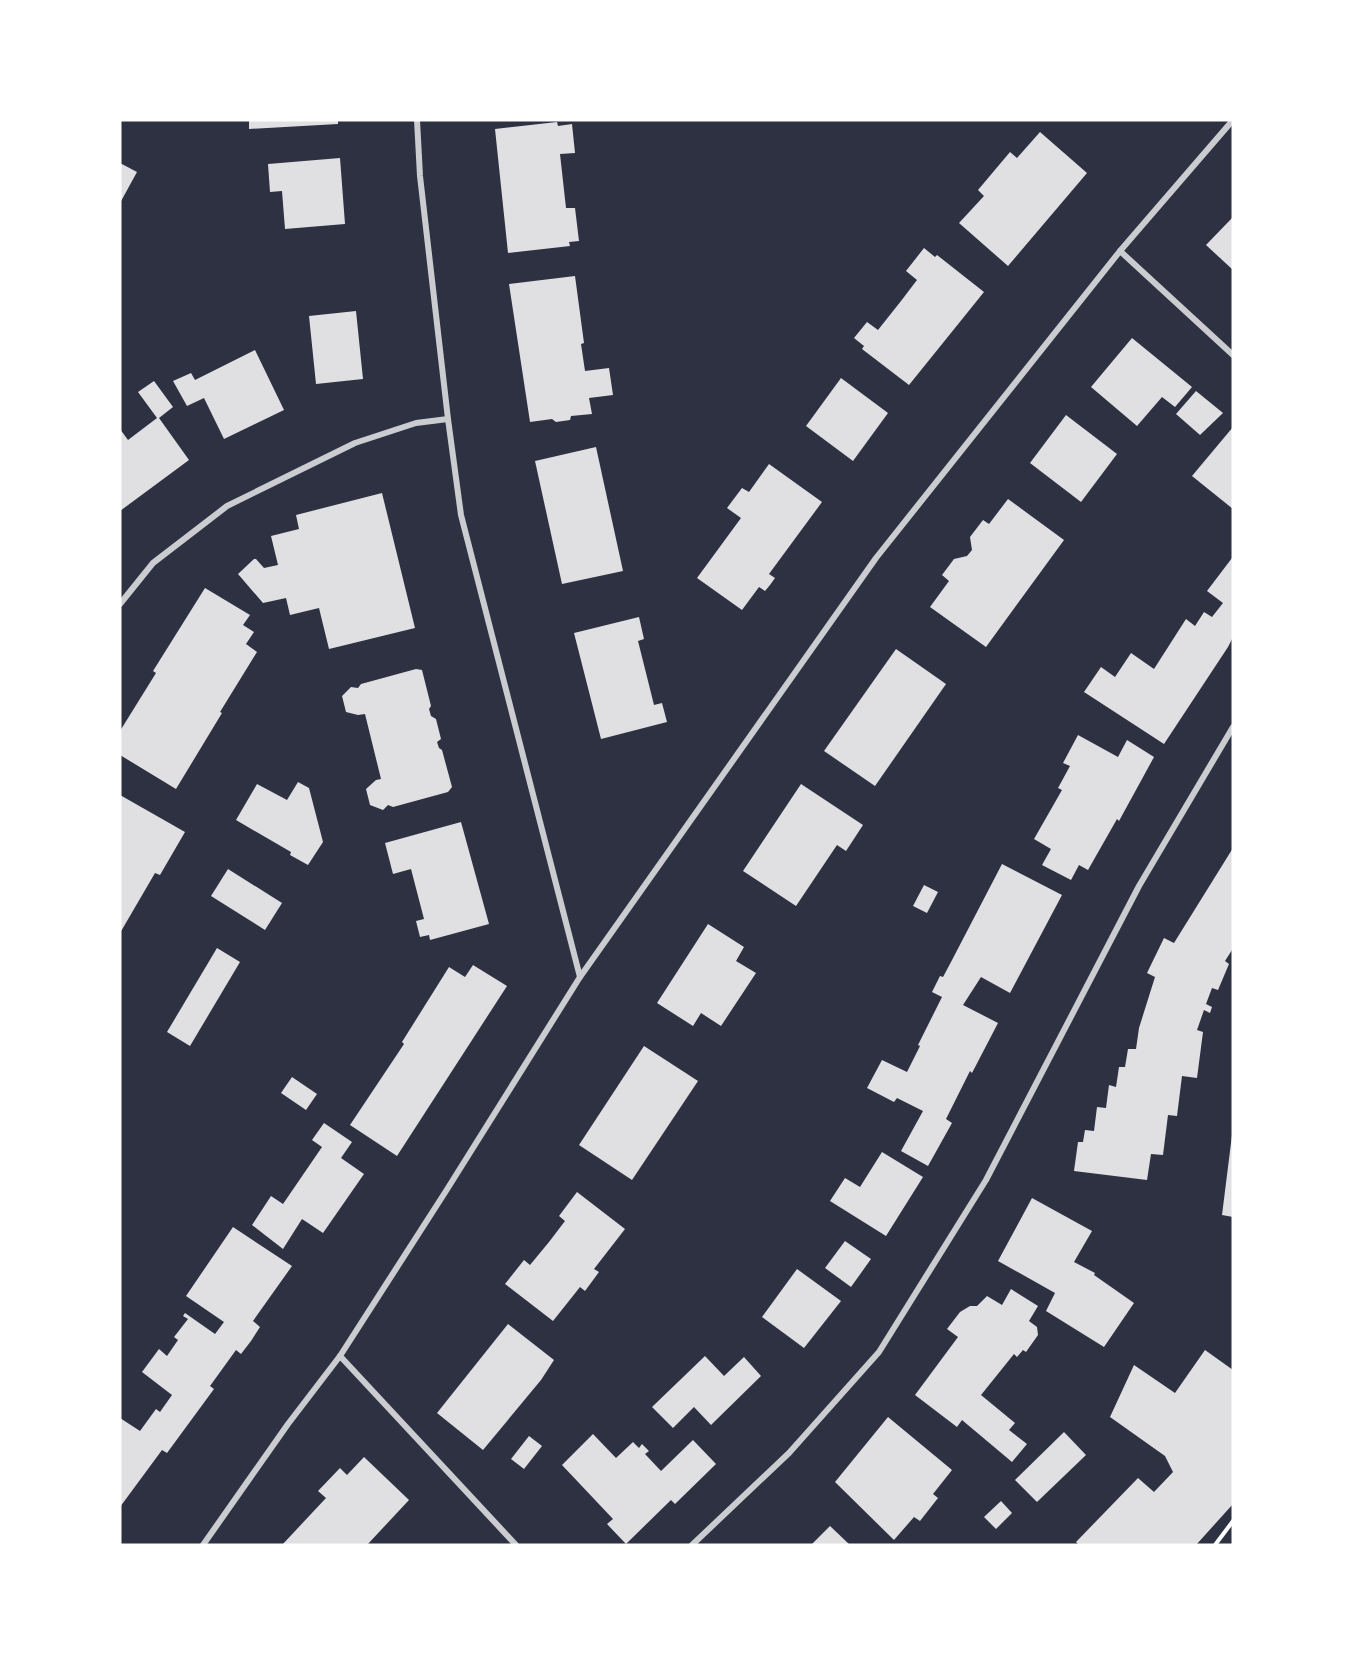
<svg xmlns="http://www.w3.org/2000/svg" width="1353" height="1665" font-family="'Asap Condensed',sans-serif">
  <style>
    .building { fill: #e0e0e3 }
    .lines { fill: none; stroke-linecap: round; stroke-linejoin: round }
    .path { stroke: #fff; stroke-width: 4 }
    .minor { stroke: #caccd0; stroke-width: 6 }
  </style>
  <rect width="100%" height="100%" fill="#2d3142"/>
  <g class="building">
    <path d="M 249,120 L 338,120 L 338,124 L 249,129 Z"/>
    <path d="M 557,122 L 558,126 L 572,124 L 575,153 L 560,154 L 566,208 L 575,208 L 579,241 L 569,242 L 570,246 L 508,253 L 495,129 Z"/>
    <path d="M 1040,132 L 1087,173 L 1008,266 L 959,223 L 984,196 L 978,190 L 1010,152 L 1017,158 Z"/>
    <path d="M 340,158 L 345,224 L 285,229 L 282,191 L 270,192 L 268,164 Z"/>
    <path d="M 120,163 L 137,172 L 120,203 Z"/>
    <path d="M 1233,217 L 1233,270 L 1206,245 Z"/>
    <path d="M 924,248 L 935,257 L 937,255 L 984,292 L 909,385 L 862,349 L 864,346 L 854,338 L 867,322 L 878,330 L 901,301 L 917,280 L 906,271 Z"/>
    <path d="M 575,276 L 584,343 L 581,344 L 585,371 L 609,368 L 613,395 L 589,398 L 592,414 L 571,416 L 570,420 L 556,422 L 552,419 L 530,422 L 509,284 Z"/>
    <path d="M 356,311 L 363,379 L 316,384 L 309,316 Z"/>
    <path d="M 1132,338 L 1192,387 L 1175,407 L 1162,397 L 1137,426 L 1091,387 Z"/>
    <path d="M 255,350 L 284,410 L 224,439 L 204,398 L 187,406 L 173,381 L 191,373 L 195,380 Z"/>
    <path d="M 841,378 L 888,413 L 853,461 L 806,426 Z"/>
    <path d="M 154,381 L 173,407 L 159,418 L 189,460 L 120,511 L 120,429 L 128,440 L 157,418 L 138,392 Z"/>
    <path d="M 1196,391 L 1223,413 L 1200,435 L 1176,414 Z"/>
    <path d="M 1066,415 L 1117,454 L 1081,502 L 1030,463 Z"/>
    <path d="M 1233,427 L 1233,509 L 1192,476 Z"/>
    <path d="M 596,447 L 623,571 L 562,584 L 535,461 Z"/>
    <path d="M 769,464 L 822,502 L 769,574 L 775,578 L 770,585 L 765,591 L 759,587 L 742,610 L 697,578 L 741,518 L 727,508 L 742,488 L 749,492 Z"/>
    <path d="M 382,493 L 415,628 L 329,649 L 319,608 L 290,615 L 286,598 L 263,603 L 238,574 L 254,559 L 256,559 L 264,568 L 278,565 L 271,536 L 299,529 L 296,515 Z"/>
    <path d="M 1008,499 L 1064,540 L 986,647 L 930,607 L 949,581 L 942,575 L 954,559 L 967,556 L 972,550 L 970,537 L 983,520 L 989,524 Z"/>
    <path d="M 1232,558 L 1233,637 L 1228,647 L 1164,744 L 1084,692 L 1101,667 L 1115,677 L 1131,653 L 1154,669 L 1186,619 L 1195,626 L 1204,612 L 1212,617 L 1223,603 L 1207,591 Z"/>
    <path d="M 205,588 L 250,615 L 243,625 L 254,632 L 246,644 L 257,652 L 220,712 L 222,713 L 176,789 L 120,755 L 120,731 L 156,673 L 153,671 Z"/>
    <path d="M 639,617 L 644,639 L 638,641 L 654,705 L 662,703 L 667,722 L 601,739 L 574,633 Z"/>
    <path d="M 896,649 L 946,684 L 875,786 L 824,751 Z"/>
    <path d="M 416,669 L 422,670 L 431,706 L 429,709 L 431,716 L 436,719 L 441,739 L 437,742 L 439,748 L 442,750 L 452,787 L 448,792 L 393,807 L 388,805 L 383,810 L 370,805 L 366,789 L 376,780 L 381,779 L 365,714 L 358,715 L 346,712 L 342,696 L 351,687 L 358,688 L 361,684 Z"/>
    <path d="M 1078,735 L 1118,757 L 1127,740 L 1154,757 L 1119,821 L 1117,819 L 1088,870 L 1079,865 L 1071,880 L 1042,865 L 1051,849 L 1034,839 L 1062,790 L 1058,788 L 1070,766 L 1063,763 Z"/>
    <path d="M 298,782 L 309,788 L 323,842 L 308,865 L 290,855 L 291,852 L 236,820 L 257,784 L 287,800 Z"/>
    <path d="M 801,784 L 863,825 L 846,851 L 837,845 L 796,906 L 743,871 Z"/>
    <path d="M 120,795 L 185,832 L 160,875 L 155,873 L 120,933 Z"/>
    <path d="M 461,822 L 489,924 L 430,940 L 429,935 L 420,937 L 416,921 L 424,919 L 411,869 L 393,874 L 385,843 Z"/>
    <path d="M 1233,848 L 1233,951 L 1232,950 L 1225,961 L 1229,964 L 1218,990 L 1212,988 L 1206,1004 L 1212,1007 L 1210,1013 L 1204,1010 L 1197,1030 L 1203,1032 L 1197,1078 L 1182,1076 L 1177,1116 L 1168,1115 L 1163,1155 L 1151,1154 L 1147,1180 L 1074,1171 L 1078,1142 L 1083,1142 L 1085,1130 L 1094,1131 L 1097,1107 L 1106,1108 L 1109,1085 L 1116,1087 L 1119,1067 L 1125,1067 L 1128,1049 L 1136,1049 L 1139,1028 L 1155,977 L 1147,973 L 1164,938 L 1174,943 Z"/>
    <path d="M 1002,864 L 1062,895 L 1010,993 L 981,977 L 963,1005 L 998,1023 L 972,1073 L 970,1071 L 946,1119 L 952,1123 L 928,1166 L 901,1151 L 923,1111 L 897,1098 L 894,1102 L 867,1088 L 882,1060 L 907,1072 L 920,1046 L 918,1045 L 942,997 L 932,992 L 940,976 L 943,977 L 951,962 Z"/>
    <path d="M 228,869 L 282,903 L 265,930 L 211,896 Z"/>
    <path d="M 924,885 L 938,892 L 927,913 L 913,906 Z"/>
    <path d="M 708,924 L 744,947 L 736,961 L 756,973 L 721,1026 L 701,1013 L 693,1026 L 657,1003 Z"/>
    <path d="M 217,948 L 240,962 L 190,1046 L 167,1032 Z"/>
    <path d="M 473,965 L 507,986 L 397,1156 L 350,1125 L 404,1044 L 402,1042 L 449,967 L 465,977 Z"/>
    <path d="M 644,1046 L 698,1081 L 632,1180 L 579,1145 Z"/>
    <path d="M 292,1077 L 317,1094 L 306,1110 L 281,1093 Z"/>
    <path d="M 324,1123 L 352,1142 L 341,1158 L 364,1174 L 323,1233 L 302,1219 L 283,1249 L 252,1225 L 271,1196 L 283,1204 L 322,1147 L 312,1140 Z"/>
    <path d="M 1232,1135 L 1233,1135 L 1233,1217 L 1222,1215 Z"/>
    <path d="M 882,1152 L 923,1177 L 886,1236 L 830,1201 L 845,1178 L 860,1187 Z"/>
    <path d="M 577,1192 L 625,1229 L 594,1269 L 599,1272 L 585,1291 L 580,1287 L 553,1321 L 505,1284 L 524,1260 L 530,1265 L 549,1242 L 565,1221 L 559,1216 Z"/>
    <path d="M 1032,1198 L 1092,1231 L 1074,1262 L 1095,1273 L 1094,1275 L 1134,1303 L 1104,1347 L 1046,1311 L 1055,1293 L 998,1261 Z"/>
    <path d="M 233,1227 L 292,1266 L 253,1321 L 260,1327 L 251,1341 L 241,1354 L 236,1350 L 210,1386 L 214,1389 L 167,1453 L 162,1450 L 120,1507 L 120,1418 L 140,1431 L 156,1409 L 160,1412 L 172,1395 L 142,1372 L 159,1349 L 167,1356 L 178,1340 L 174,1337 L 188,1319 L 183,1316 L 185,1313 L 215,1334 L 224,1322 L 186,1296 Z"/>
    <path d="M 845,1241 L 871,1259 L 851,1287 L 825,1268 Z"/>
    <path d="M 797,1269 L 841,1301 L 804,1348 L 762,1317 Z"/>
    <path d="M 1011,1289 L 1038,1306 L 1029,1321 L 1037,1327 L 1038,1335 L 1026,1352 L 1023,1350 L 1017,1357 L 1014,1354 L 981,1395 L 1015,1423 L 1009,1430 L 1027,1444 L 1012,1462 L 962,1420 L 957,1427 L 915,1395 L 958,1337 L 947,1329 L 960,1312 L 970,1306 L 977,1306 L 987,1296 L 1002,1305 Z"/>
    <path d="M 508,1324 L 554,1360 L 541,1380 L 483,1450 L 437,1413 Z"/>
    <path d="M 1205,1350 L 1233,1370 L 1233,1504 L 1196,1545 L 1079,1545 L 1076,1542 L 1138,1478 L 1154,1492 L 1173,1472 L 1165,1456 L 1110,1417 L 1134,1365 L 1175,1393 Z"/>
    <path d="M 705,1356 L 724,1376 L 744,1357 L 761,1376 L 711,1425 L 694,1407 L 673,1428 L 652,1407 Z"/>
    <path d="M 888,1417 L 952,1470 L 933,1494 L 938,1498 L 920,1521 L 914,1517 L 894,1540 L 835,1482 Z"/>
    <path d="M 1064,1432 L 1086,1455 L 1037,1502 L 1015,1480 Z"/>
    <path d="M 593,1434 L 616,1458 L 633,1442 L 639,1448 L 642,1444 L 649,1451 L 645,1454 L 661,1471 L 693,1440 L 716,1464 L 675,1504 L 671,1500 L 626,1544 L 607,1524 L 613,1519 L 562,1465 Z"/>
    <path d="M 529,1436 L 542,1446 L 524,1469 L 511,1459 Z"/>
    <path d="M 364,1457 L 409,1500 L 367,1545 L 282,1545 L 326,1498 L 318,1491 L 340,1468 L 347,1475 Z"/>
    <path d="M 1001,1501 L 1012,1513 L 996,1529 L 984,1517 Z"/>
    <path d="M 830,1526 L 850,1545 L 811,1545 Z"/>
  </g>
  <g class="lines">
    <path class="path" d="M 1215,1545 L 1233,1521"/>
    <g class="minor">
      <path d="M 417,120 L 420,176 L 448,419 L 461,515 L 580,977"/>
      <path d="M 1120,251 L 1233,355"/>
      <path d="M 120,604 L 153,563 L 227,506 L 355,443 L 416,423 L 448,419"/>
      <path d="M 340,1356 L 516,1545"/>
      <path d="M 203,1545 L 288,1424 L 340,1356 L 446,1191 L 580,977 L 876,558 L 1120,251 L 1233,120"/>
      <path d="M 692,1545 L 789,1453 L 879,1352 L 986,1180 L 1139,886 L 1233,727"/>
    </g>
  </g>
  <rect width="1353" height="1665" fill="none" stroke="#ffffff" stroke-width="243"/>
</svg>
